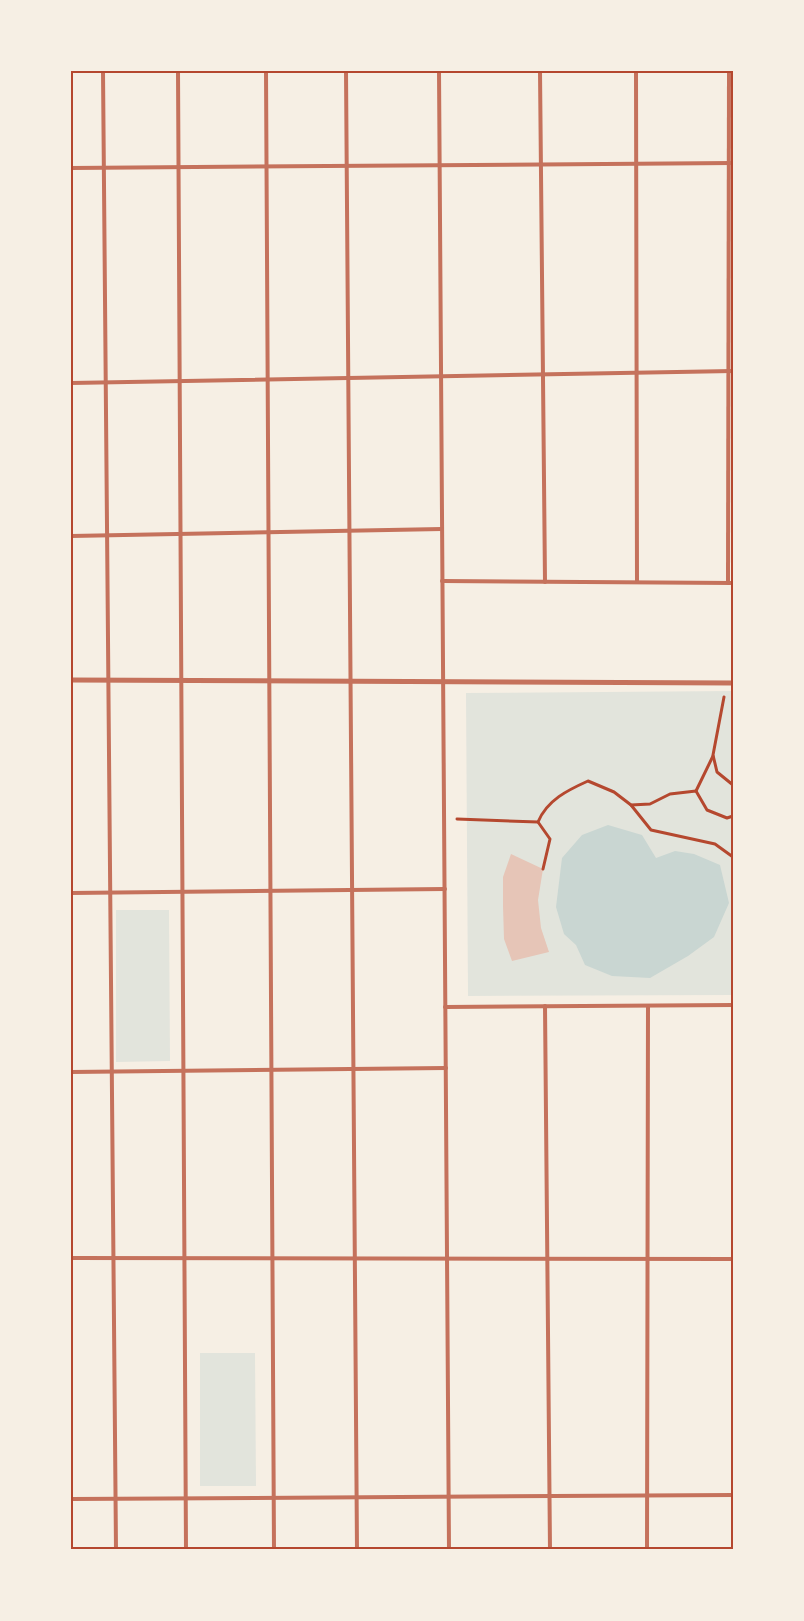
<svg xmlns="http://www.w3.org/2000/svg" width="804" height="1621" font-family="Rubik,sans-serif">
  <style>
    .green { fill: #e2e4dc }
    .water { fill: #c9d6d2 }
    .building { fill: #e6c5b7 }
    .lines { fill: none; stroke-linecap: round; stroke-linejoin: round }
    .path { stroke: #b5482f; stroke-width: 3 }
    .service { stroke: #c5725c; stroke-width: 4 }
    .minor { stroke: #c5725c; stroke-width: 5 }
    .neatline { fill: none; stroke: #b5482f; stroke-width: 2 }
  </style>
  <rect width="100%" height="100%" fill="#f6efe4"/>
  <g class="green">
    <path d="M 733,691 L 733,995 L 468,996 L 466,693 Z"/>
    <path d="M 116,910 L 169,910 L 170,1061 L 116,1062 Z"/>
    <path d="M 200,1353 L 255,1353 L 256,1486 L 200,1486 Z"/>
  </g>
  <path class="water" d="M 608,825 L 642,835 L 656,858 L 675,851 L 694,854 L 720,865 L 729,903 L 714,937 L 688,956 L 650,978 L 612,976 L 585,965 L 576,945 L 564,934 L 556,907 L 562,858 L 582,835 Z"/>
  <path class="building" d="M 511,854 L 543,869 L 538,900 L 541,928 L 549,952 L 512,961 L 504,939 L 503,906 L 503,877 Z"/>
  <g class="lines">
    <g class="path">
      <path d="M 724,697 L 713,755 L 717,772 L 733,785"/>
      <path d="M 696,791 L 713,756"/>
      <path d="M 631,805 L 651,830 L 715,844 L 733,857"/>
      <path d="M 457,819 L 538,822 C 547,800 568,790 588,781 L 614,792 L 631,805 L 650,804 L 670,794 L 696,791 L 707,810 L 727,818 L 733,816"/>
      <path d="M 538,822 L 550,839 L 543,869"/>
    </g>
    <g class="service">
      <path d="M 103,71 L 116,1550"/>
      <path d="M 178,71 L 186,1550"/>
      <path d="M 266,71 L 274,1550"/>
      <path d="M 346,71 L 357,1550"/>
      <path d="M 439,71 L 449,1550"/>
      <path d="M 540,71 L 545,582"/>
      <path d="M 636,71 L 637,582"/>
      <path d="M 71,168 L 733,163"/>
      <path d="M 71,383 L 733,371"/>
      <path d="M 71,536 L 442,529"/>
      <path d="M 442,581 L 733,583"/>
      <path d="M 728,583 L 729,71"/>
      <path d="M 71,893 L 445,889"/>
      <path d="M 545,1006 L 550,1550"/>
      <path d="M 445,1007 L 733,1005"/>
      <path d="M 71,1072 L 446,1068"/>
      <path d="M 71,1258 L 733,1259"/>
      <path d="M 71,1499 L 733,1495"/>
      <path d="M 647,1550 L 648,1006"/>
    </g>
    <path class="minor" d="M 71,680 L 733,683"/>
  </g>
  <rect width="804" height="1621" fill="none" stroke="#f6efe4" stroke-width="145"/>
  <rect x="72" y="72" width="660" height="1476" class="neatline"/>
</svg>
